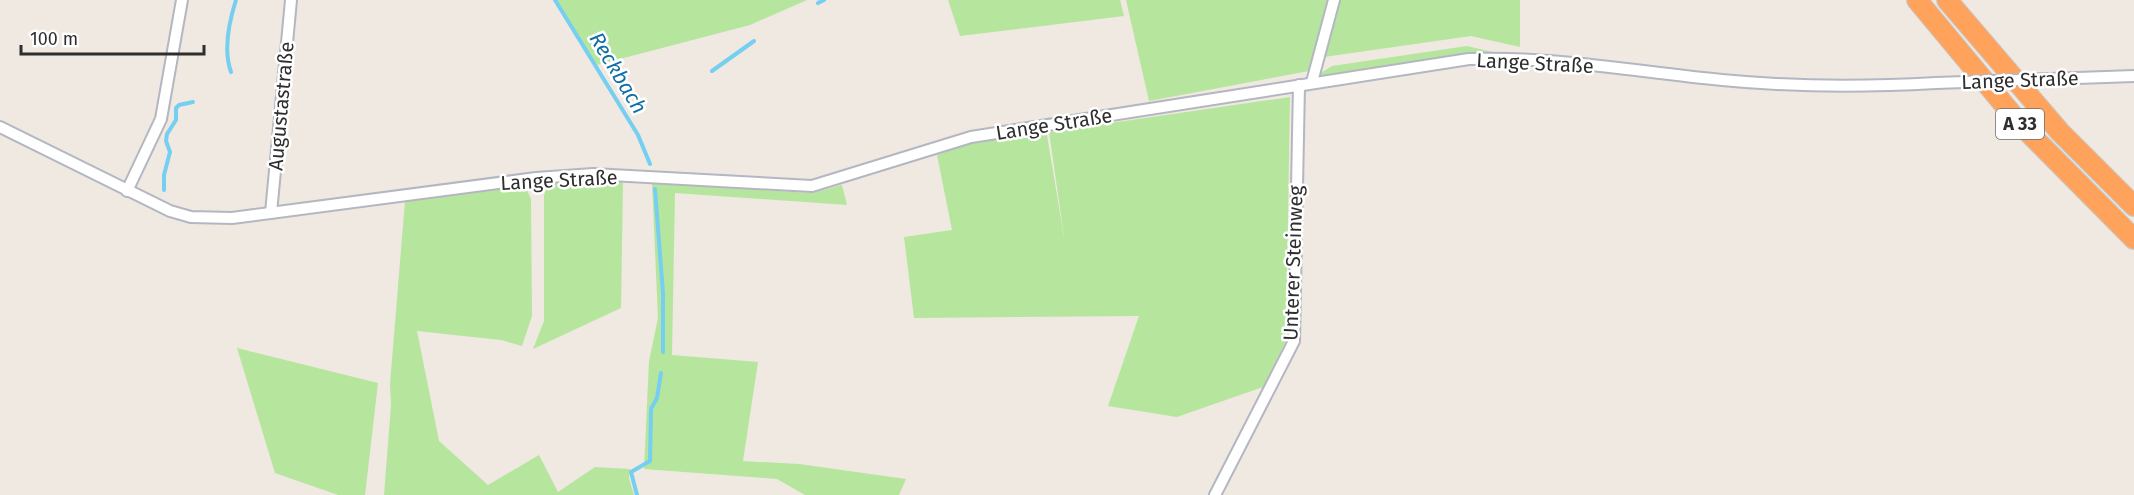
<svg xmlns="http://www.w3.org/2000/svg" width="2134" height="495" font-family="'Fira Sans',sans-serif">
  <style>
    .green { fill: #b6e59e }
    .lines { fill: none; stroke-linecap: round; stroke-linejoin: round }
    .stream { stroke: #75cff0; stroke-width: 4 }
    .street-casing { stroke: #b4b7c1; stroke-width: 14 }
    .highway-casing { stroke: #c9c9c9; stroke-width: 22 }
    .street { stroke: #fff; stroke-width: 10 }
    .highway { stroke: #ffa35c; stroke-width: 20 }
    .street-bridge-casing { stroke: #b4b7c1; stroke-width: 14; stroke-linecap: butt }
    .street-bridge { stroke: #fff; stroke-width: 10 }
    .labels { text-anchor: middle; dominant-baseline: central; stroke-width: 5; stroke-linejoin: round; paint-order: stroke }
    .shield { fill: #fff; stroke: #6d6d6d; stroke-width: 1.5 }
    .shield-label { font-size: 18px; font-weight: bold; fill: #2e2e2e }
    .street-label { font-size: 20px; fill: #2e2e2e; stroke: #fff }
    .water-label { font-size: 21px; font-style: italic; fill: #0d6fa3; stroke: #fff }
  </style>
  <rect width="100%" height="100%" fill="#efe9e1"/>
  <g class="green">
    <path d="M 556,0 L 807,0 L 750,25 L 597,65 Z"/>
    <path d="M 948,0 L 1120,0 L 1124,16 L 960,36 Z"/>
    <path d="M 1126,0 L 1327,0 L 1309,71 L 1149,101 Z"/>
    <path d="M 1338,0 L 1520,0 L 1520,47 L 1471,36 L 1324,57 Z"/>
    <path d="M 1467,46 L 1501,54 L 1470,54 L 1321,76 L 1321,73 L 1332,66 Z"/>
    <path d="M 1290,97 L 1286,341 L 1263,387 L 1177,417 L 1108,406 L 1139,316 L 914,318 L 904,237 L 952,230 L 937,155 L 970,142 L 1046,129 L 1065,243 L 1049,132 Z"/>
    <path d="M 592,182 L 623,182 L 621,308 L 533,349 L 544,321 L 544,195 L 548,184 Z"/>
    <path d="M 652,183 L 812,193 L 842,185 L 847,205 L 675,193 L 672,355 L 758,362 L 743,461 L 799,464 L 906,479 L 899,495 L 805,495 L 777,479 L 644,469 L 649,361 L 658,318 Z"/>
    <path d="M 525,186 L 531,199 L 532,316 L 522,346 L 501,340 L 417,331 L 439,441 L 488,485 L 539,455 L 558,492 L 595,467 L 630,469 L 629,478 L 634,495 L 384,495 L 391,405 L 390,384 L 405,201 Z"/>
    <path d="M 237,348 L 378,383 L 365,495 L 338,495 L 275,473 Z"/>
  </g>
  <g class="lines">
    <g class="stream">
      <path d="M 555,0 L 638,135 L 650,164"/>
      <path d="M 818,3 L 824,0"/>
      <path d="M 712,71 L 754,41"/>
      <path d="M 231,72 C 223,50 229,22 236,0"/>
      <path d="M 655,189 L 663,294 L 663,352"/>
      <path d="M 164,190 L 164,175 L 170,152 L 166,141 L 167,134 L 176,120 L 176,108 L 179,105 L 193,102"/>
      <path d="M 637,495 L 631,472 L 650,461 L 651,409 L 657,398 L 661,373"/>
    </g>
    <defs>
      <g id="street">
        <path d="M 2049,79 L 2134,76"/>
        <path d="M 1312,82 L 1334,0"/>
        <path d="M 0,127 L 170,211 L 191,217 L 232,218 L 536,178 L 593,174 L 812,186 L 971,137 L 1469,59 C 1554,56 1638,72 1722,80 C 1793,87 1865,87 1936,83"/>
        <path d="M 127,191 L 161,119 L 182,0"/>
        <path d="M 271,213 L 291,0"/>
        <path d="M 1215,495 L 1294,341 L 1299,85"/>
      </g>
      <g id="highway">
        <path d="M 1917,0 L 2021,125 L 2134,239"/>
        <path d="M 1947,0 L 2060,132 L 2134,206"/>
      </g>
    </defs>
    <use href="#street" class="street-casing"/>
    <use href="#highway" class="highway-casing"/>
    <use href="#street" class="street"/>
    <use href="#highway" class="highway"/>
    <defs>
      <path id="street-bridge" d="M 1936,83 L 2049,79"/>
    </defs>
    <use href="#street-bridge" class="street-bridge-casing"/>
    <use href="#street-bridge" class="street-bridge"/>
  </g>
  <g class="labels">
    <rect class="shield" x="1996" y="109" width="48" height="30" rx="4.5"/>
    <g class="shield-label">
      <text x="2020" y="124">A 33</text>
    </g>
    <g class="street-label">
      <text transform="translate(1535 63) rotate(3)">Lange Straße</text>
      <text transform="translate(2020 80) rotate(-2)">Lange Straße</text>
      <text transform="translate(281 106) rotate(-85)">Augustastraße</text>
      <text transform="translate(1054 124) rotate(-9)">Lange Straße</text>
      <text transform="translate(559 180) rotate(-3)">Lange Straße</text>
      <text transform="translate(1293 263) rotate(-88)">Unterer Steinweg</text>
    </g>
    <g class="water-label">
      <text transform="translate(618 73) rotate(59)">Reckbach</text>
    </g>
  </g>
  <path d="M21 45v9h183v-9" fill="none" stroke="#2e2e2e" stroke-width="3"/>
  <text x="30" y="45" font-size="18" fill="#2e2e2e" stroke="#ffffff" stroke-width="4.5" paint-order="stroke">100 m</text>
</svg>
